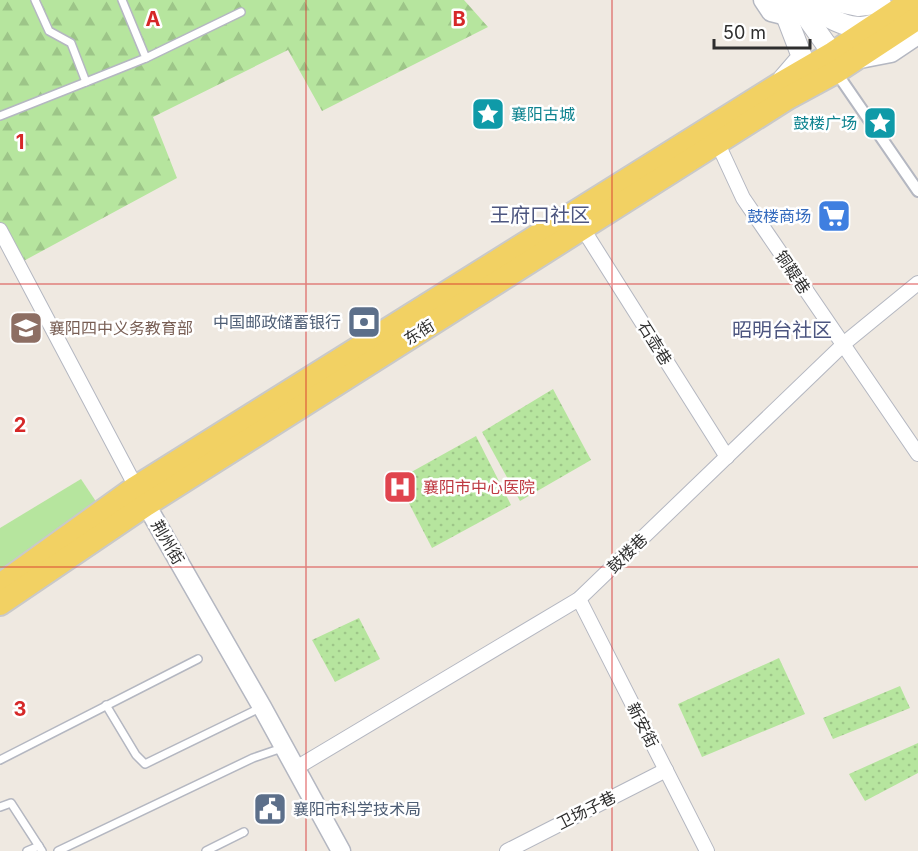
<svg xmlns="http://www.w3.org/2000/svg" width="918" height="851" font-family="Inter,'Noto Sans SC',sans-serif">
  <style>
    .grass { fill: url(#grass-dots) }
    .forest { fill: url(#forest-firs) }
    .garden { fill: #b6e59e }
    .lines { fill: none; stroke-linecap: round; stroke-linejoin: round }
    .service-casing { stroke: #b4b7c1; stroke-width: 10 }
    .pedestrian-casing { stroke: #b4b7c1; stroke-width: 14 }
    .minor-casing { stroke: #b4b7c1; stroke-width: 16 }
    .tertiary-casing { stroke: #b4b7c1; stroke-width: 21 }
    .secondary-casing { stroke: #b4b7c1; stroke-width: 22 }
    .primary-casing { stroke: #c9c9c9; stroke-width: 26 }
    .service { stroke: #fff; stroke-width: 7 }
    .pedestrian { stroke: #fff; stroke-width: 10 }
    .minor { stroke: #fff; stroke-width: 14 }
    .tertiary { stroke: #fff; stroke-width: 18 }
    .secondary { stroke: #fff; stroke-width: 20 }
    .primary { stroke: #f2d163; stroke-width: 22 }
    .grid { fill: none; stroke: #d62828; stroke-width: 1.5; stroke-opacity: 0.55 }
    .labels { text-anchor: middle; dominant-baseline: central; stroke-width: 5; stroke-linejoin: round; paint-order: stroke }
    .culture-label { font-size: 16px; fill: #0d838f; stroke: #fff; text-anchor: start }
    .shop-label { font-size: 16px; fill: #366cbe; stroke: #fff; text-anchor: end }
    .street-label { font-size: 16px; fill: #2e2e2e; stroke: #fff }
    .service-label { font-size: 16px; fill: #4e5e75; stroke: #fff; text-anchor: end }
    .education-label { font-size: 16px; fill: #785e54; stroke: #fff; text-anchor: start }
    .health-label { font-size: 16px; fill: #be3a42; stroke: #fff; text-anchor: start }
    .quarter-label { font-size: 20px; fill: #4d5680; stroke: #fff }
    .grid-label { font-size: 20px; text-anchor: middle; font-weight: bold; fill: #d62828; stroke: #fff; stroke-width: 5; stroke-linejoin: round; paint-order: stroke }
  </style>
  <defs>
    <pattern id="grass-dots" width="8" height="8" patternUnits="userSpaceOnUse" patternTransform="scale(1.5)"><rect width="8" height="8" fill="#b6e59e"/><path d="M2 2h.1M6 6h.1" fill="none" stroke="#9dc588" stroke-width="1.8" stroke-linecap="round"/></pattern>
    <pattern id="forest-firs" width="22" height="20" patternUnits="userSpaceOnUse" patternTransform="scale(1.5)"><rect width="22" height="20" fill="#b6e59e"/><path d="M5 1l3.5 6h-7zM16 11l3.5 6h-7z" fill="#9dc588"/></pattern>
  </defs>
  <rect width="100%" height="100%" fill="#efe9e1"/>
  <g class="grass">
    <path d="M 553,389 L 591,460 L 520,501 L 482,432 Z"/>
    <path d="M 476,436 L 511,505 L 432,548 L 397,480 Z"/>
    <path d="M 359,618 L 380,659 L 335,682 L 312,640 Z"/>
    <path d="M 779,658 L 805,714 L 702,757 L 678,704 Z"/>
    <path d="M 900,686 L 910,708 L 833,739 L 823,718 Z"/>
    <path d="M 918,743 L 918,773 L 865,801 L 849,774 Z"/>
  </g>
  <path class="forest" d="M 0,0 L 464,0 L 488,27 L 322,111 L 288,50 L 153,117 L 177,178 L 18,264 L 0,230 Z"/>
  <path class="garden" d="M 81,479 L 103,512 L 0,585 L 0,528 Z"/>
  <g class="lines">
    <defs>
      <g id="service">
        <path d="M 35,0 L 49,31 L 71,43 L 86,82 L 146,58 L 122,0"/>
        <path d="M 146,58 L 241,12"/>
        <path d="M 0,116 L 86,82"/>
        <path d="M 106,705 L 136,755 L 145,764 L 260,708"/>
        <path d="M 0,760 L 198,659"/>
        <path d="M 0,807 L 11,803 L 42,851"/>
        <path d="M 27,851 L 39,846"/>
        <path d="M 58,851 L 253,758 L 282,748"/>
        <path d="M 206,851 L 244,832"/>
      </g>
      <path id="pedestrian" d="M 836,72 L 918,191"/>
      <g id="minor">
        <path d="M 718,144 L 743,198 L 918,454"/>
        <path d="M 583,229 L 727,457"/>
        <path d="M 0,230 L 136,487"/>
        <path d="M 579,599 L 707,851"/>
        <path d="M 296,768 L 579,599 L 847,341 L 918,283"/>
        <path d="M 507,851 L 666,770"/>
      </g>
      <g id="tertiary">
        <path d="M 763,0 L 771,12 L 787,16"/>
        <path d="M 824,0 L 858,7 L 882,4"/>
        <path d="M 860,59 L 891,53 L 918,35"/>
        <path d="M 140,494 L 262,707 L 341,851"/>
      </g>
      <g id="secondary">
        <path d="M 799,0 C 821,13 850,35 875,24"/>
        <path d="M 796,2 L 840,64"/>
        <path d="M 782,5 L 802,57 L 783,79"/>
      </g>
      <g id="primary">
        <path d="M 0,585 L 136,487 L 778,85 L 833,53 L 913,0"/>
        <path d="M 0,604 L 146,505 L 788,98 L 836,72 L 918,18"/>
      </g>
    </defs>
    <use href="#service" class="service-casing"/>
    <use href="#pedestrian" class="pedestrian-casing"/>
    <use href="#minor" class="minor-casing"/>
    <use href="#tertiary" class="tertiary-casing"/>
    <use href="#secondary" class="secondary-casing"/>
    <use href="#primary" class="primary-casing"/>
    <use href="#service" class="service"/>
    <use href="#pedestrian" class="pedestrian"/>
    <use href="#minor" class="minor"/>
    <use href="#tertiary" class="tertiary"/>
    <use href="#secondary" class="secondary"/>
    <use href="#primary" class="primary"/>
  </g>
  <path class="grid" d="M 306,0 L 306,851M 612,0 L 612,851M 0,284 L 918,284M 0,567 L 918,567"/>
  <defs>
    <symbol id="sight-square" viewBox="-11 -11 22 22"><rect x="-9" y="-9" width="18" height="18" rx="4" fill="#0f9aa8" stroke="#fff"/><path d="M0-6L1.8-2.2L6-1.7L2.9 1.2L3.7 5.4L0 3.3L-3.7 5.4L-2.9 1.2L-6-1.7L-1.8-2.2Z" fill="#fff"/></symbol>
    <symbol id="supermarket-square" viewBox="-11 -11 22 22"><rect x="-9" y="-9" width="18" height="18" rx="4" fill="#3f7fe0" stroke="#fff"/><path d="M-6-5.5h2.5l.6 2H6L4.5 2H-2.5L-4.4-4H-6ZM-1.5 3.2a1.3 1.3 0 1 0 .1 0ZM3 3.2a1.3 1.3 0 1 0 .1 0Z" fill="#fff"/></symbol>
    <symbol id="bank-square" viewBox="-11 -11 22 22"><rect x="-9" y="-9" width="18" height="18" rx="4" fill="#5c6f8a" stroke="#fff"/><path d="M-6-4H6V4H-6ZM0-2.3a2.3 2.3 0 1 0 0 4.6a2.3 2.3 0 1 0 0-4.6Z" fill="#fff"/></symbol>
    <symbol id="school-square" viewBox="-11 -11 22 22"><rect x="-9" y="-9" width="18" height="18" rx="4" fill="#8d6e63" stroke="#fff"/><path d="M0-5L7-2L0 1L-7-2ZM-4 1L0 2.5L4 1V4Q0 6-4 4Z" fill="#fff"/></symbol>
    <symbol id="hospital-square" viewBox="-11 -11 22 22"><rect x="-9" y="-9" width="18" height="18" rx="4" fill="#e0444e" stroke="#fff"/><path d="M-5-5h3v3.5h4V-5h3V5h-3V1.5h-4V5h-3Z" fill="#fff"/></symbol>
    <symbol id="civic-square" viewBox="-11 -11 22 22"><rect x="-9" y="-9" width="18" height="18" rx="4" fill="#5c6f8a" stroke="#fff"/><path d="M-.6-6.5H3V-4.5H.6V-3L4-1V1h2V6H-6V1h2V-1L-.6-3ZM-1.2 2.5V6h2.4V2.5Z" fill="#fff"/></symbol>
  </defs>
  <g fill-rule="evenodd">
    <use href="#sight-square" x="469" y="95" width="38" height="38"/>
    <use href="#sight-square" x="861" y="104" width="38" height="38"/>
    <use href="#supermarket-square" x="815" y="197" width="38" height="38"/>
    <use href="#bank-square" x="345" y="303" width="38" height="38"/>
    <use href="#school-square" x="7" y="309" width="38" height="38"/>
    <use href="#hospital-square" x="381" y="468" width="38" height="38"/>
    <use href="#civic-square" x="251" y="790" width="38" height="38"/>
  </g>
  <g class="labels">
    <g class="culture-label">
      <text x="511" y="114">襄阳古城</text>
      <text x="857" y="123" text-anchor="end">鼓楼广场</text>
    </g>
    <g class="shop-label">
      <text x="811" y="216">鼓楼商场</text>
    </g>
    <g class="street-label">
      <text transform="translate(793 272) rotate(56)">铜鞮巷</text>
      <text transform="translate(419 332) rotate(-32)">东街</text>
      <text transform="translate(655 343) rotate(58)">石壶巷</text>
      <text transform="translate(168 542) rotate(60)">荆州街</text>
      <text transform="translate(627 553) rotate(-44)">鼓楼巷</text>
      <text transform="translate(643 725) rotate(63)">新安街</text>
      <text transform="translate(586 810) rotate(-27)">卫场子巷</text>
    </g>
    <g class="service-label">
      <text x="341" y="322">中国邮政储蓄银行</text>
      <text x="293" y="809" text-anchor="start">襄阳市科学技术局</text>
    </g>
    <g class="education-label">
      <text x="49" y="328">襄阳四中义务教育部</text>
    </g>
    <g class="health-label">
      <text x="423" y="487">襄阳市中心医院</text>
    </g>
    <g class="quarter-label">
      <text x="540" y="215">王府口社区</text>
      <text x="782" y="330">昭明台社区</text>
    </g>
  </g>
  <g class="grid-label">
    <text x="153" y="26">A</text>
    <text x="459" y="26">B</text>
    <text x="20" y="149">1</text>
    <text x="20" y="432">2</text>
    <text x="20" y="716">3</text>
  </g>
  <path d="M714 39v9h96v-9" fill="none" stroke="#2e2e2e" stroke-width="3"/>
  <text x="723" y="39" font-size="18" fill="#2e2e2e" stroke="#ffffff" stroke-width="4.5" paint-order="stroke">50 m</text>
</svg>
